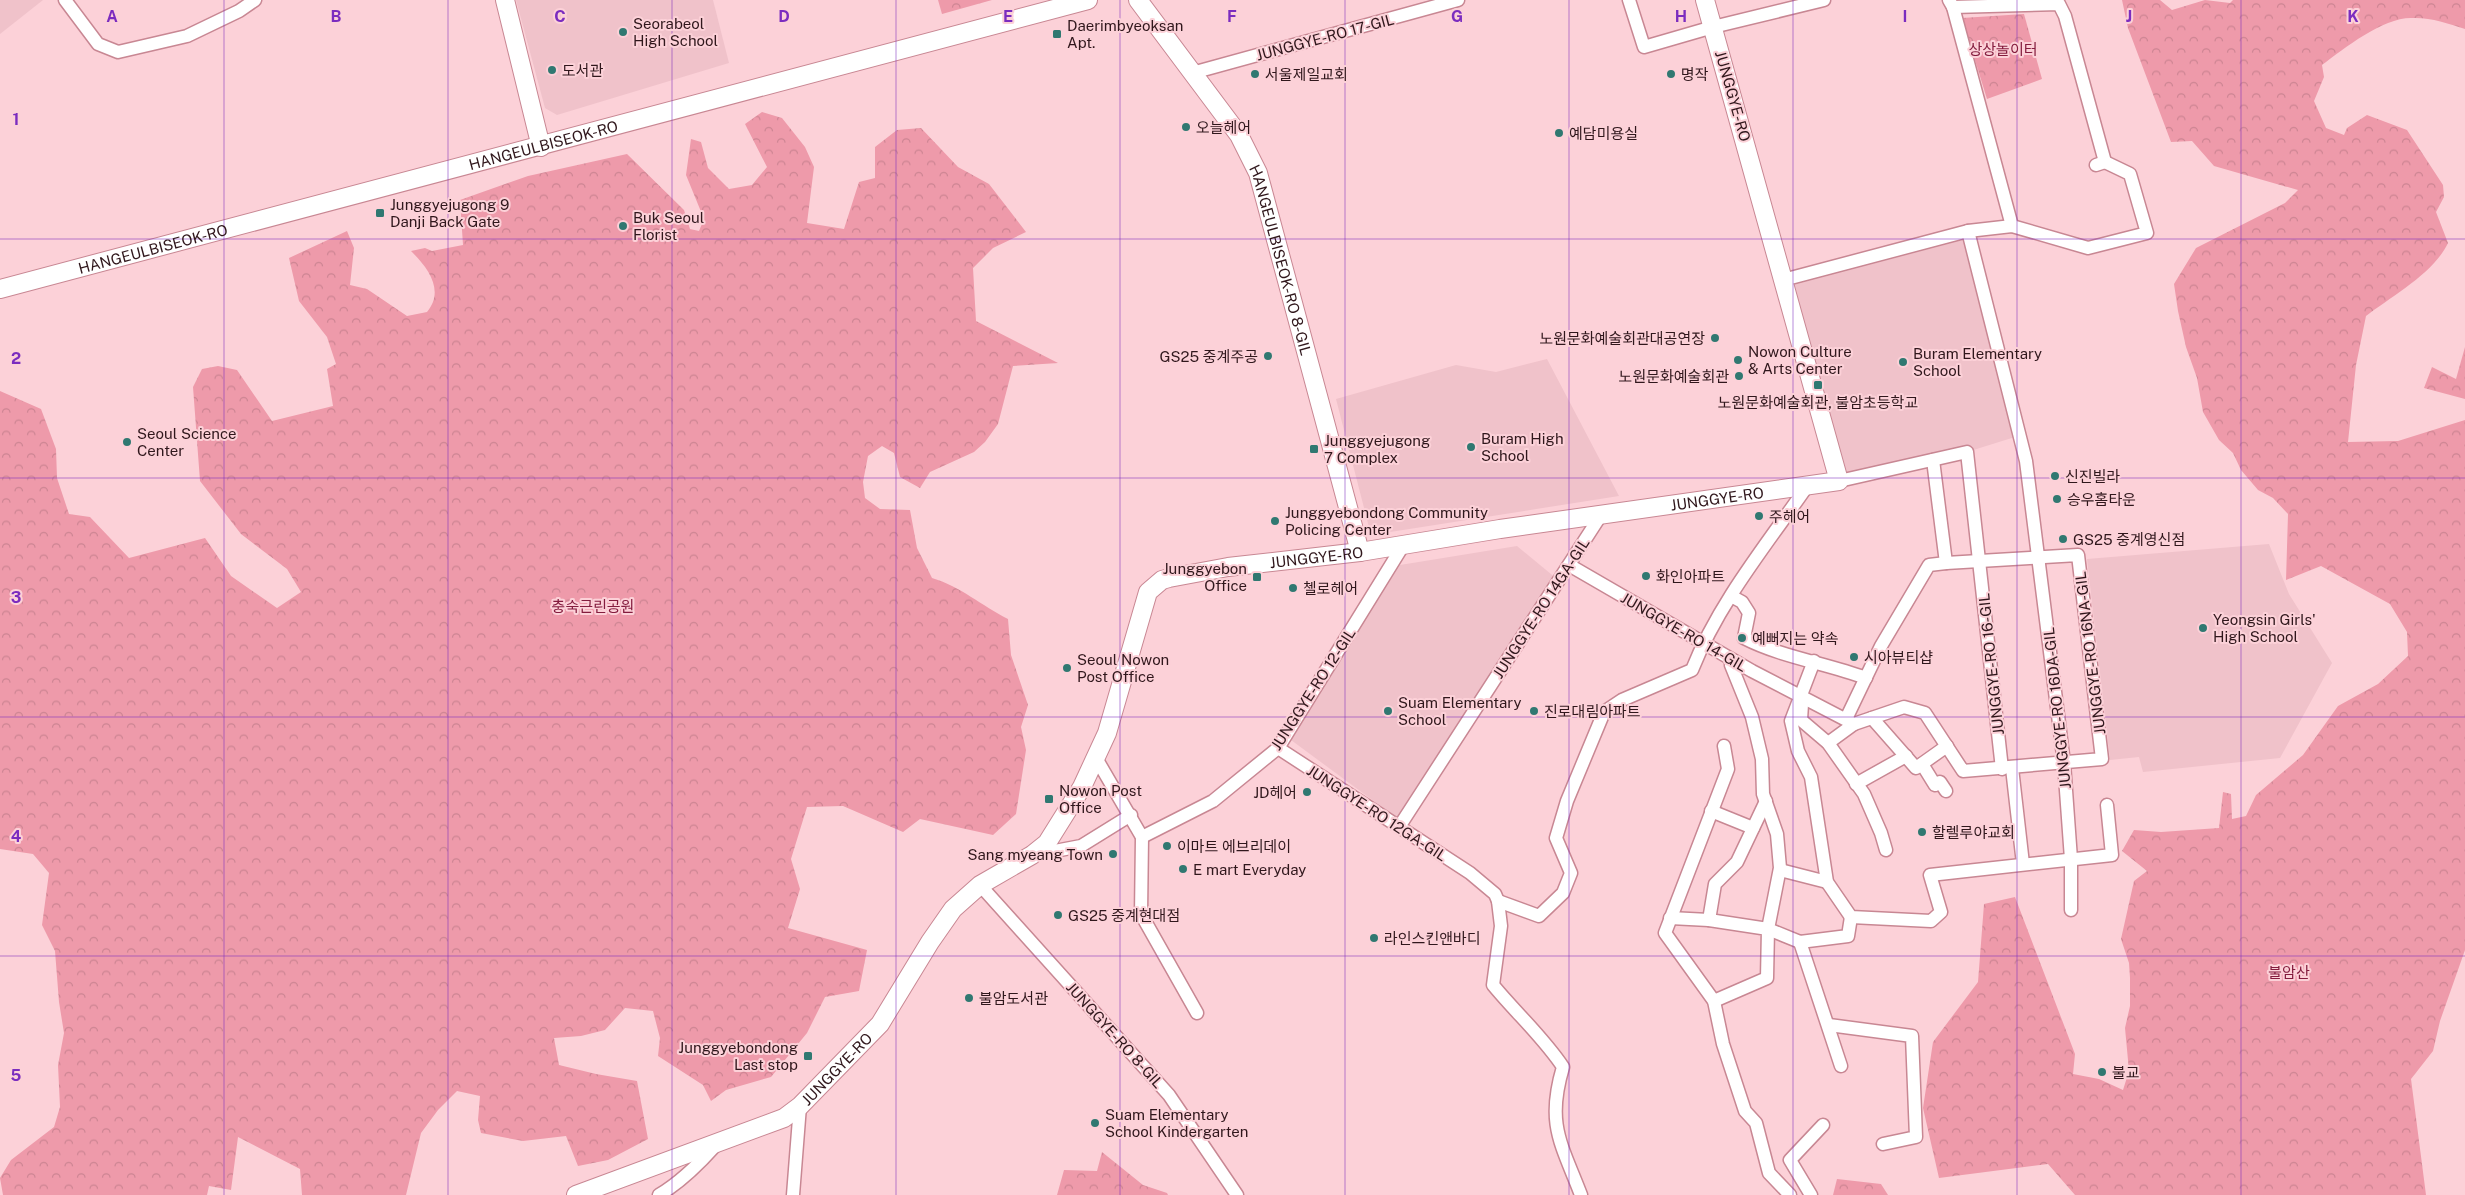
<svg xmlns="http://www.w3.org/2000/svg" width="2465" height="1195" font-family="'Public Sans','Noto Sans KR',sans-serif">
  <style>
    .built { fill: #f0c2ca }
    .forest { fill: url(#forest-crowns) }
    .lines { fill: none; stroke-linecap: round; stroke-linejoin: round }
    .street-casing { stroke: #c88793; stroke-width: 15 }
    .secondary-casing { stroke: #c88793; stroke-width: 20 }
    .street { stroke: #fff; stroke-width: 12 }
    .secondary { stroke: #fff; stroke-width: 18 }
    .grid { fill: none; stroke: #7b2cbf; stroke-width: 1; stroke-opacity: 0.55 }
    .poi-dot { fill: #307871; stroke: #fcd1d8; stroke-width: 2 }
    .labels { text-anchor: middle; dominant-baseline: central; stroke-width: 4; stroke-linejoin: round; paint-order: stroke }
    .poi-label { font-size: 15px; fill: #30171c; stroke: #fcd1d8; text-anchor: start }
    .street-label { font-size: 15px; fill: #30171c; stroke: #fcd1d8 }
    .park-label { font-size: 15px; fill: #841c3e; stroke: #fcd1d8 }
    .grid-label { font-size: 16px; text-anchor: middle; font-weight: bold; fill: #7b2cbf; stroke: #fcd1d8; stroke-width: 4; stroke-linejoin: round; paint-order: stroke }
  </style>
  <defs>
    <pattern id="forest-crowns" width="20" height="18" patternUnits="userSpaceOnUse" patternTransform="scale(1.25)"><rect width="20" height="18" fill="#ee9aaa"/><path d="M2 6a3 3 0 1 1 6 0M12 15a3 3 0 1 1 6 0" fill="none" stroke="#cc8492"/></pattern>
  </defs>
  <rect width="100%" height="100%" fill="#fcd1d8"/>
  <g class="built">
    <path d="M 0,0 L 43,0 L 0,34 Z"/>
    <path d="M 516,0 L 713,0 L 729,63 L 557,115 L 545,108 Z"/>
    <path d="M 1963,240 L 2015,437 L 1967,452 L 1842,477 L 1790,286 Z"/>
    <path d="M 1547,359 L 1619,496 L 1371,535 L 1336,399 L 1456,365 L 1496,372 Z"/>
    <path d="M 2269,544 L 2289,594 L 2332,663 L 2280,758 L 2143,772 L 2139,757 L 2110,760 L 2087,559 Z"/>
    <path d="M 1517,546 L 1557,579 L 1398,819 L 1291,740 L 1323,682 L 1400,565 Z"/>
  </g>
  <g class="forest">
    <path d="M 938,0 L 992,0 L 942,14 Z"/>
    <path d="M 2122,0 L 2160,0 L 2172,10 L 2205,0 L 2230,3 L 2233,0 L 2465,0 L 2465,29 C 2447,23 2430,17 2411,18 C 2382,18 2345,48 2322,65 L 2324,77 L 2314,101 L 2326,128 L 2344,135 L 2347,128 L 2367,115 L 2407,130 L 2443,185 L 2444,197 L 2436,212 L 2448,243 C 2434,273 2392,296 2366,316 L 2356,365 L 2348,442 L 2398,441 L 2465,420 L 2465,950 L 2440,1021 L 2433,1051 L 2411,1079 L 2426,1195 L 2075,1195 L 2048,1164 L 1939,1178 L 1923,1108 L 1933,1042 L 1978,982 L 1984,904 L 2015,897 L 2075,1054 L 2073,1074 L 2099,1079 L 2123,1090 L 2129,1071 L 2125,1028 L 2130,1006 L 2130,978 L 2129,963 L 2121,939 L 2134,881 L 2147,871 L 2122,851 L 2134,830 L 2161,832 L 2219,828 L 2223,792 L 2231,794 L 2232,819 L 2246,816 L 2256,795 L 2303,755 L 2338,706 L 2378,684 L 2408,656 L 2407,632 L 2390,604 L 2321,566 L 2286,580 L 2288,514 L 2273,498 L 2258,490 L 2241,470 L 2233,453 L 2219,440 L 2203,412 L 2197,378 L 2186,347 L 2178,311 L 2174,284 L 2196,248 L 2285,203 L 2298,190 L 2214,166 L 2192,141 L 2171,142 L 2128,28 Z"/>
    <path d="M 2024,14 L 2042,79 L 1987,99 L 1962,18 Z"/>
    <path d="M 762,112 L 782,118 L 805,147 L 814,167 L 807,223 L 844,229 L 859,182 L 875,178 L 875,147 L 897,130 L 921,128 L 958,167 L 989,184 L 1026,232 L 993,248 L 973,268 L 976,321 L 1058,363 L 1013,366 L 998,424 L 985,442 L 974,452 L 930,472 L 920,488 L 900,477 L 894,453 L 882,446 L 868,456 L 863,482 L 865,498 L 880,509 L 910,510 L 917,548 L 932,578 C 960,586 982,606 1008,619 L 1011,655 L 1028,705 L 1021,727 L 1026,750 L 1016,814 L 993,835 L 920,819 L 903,832 L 843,806 L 807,807 L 791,859 L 800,889 L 788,928 L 867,950 L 859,991 L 825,997 L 807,1033 L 771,1077 L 726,1090 L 711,1101 L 703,1085 L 658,1056 L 660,1038 L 653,1011 L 625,1008 L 605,1030 L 581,1036 L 554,1038 L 559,1065 L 596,1074 L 637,1081 L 648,1139 L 608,1160 L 578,1166 L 566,1136 L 523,1141 L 481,1133 L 478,1120 L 480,1096 L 457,1091 L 438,1110 L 421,1133 L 406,1195 L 302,1195 L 300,1169 L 238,1137 L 231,1190 L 209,1186 L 207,1195 L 3,1195 L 0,1178 L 11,1160 L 54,1127 L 60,1107 L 58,1065 L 64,1033 L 59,1002 L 55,951 L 42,925 L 49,873 L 33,854 L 0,849 L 0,391 L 41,409 L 56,449 L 57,478 L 69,514 L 90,517 L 129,558 L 205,538 L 231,576 L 277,608 L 301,592 L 287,569 L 241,534 L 200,481 L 193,387 L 202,369 L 218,366 L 237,370 L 272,421 L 333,406 L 327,369 L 336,364 L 327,337 L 299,301 L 289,258 L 347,231 L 354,248 L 350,285 L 367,289 L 407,316 L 427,312 C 445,290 428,268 411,251 L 425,248 L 432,251 L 463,245 L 460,200 L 528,176 L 627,154 L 684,210 L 690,229 L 699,231 L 704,219 L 686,175 L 691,139 L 701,142 L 708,168 L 729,189 L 752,185 L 767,167 L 745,124 Z"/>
    <path d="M 2465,347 L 2465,399 L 2424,388 L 2432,367 L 2456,379 Z"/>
    <path d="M 1102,1152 L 1143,1185 L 1167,1193 L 1168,1195 L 1057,1195 L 1064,1170 L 1097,1171 Z"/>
    <path d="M 1837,1179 L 1881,1184 L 1888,1195 L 1833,1195 Z"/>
  </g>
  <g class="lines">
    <defs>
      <g id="street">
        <path d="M 65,0 L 98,44 L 118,52 L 187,36 L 239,11 L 255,0"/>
        <path d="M 1629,0 L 1644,47 L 1713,27 L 1824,0"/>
        <path d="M 1949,0 L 1953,7 L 2059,4 L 2065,16 L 2105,162"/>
        <path d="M 1953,7 L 2012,226"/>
        <path d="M 1192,73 L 1458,0"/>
        <path d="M 1968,231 L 2012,226 L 2088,248 L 2147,233 L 2130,174 L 2105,162 L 2096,165"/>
        <path d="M 1783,280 L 1968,231 L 2026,461 L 2064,763 L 2071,859 L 2071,910"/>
        <path d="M 1839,481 L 1967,452 L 2002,769"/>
        <path d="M 1569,565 L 1752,671 L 1854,724 L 1904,707 L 1925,713 L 1963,771 L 2102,759 L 2078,555 L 1946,563"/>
        <path d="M 1731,596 L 1742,602 L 1749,613 L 1744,638 C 1781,657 1825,663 1866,678"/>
        <path d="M 1731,659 L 1731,665 L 1752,717 L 1762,759 L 1763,794 L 1777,834 L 1780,868 L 1768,929 L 1800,942 L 1848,936 L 1851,917"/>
        <path d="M 1814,661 L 1791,721 L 1798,751 L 1811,777 L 1827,882 L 1851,917 L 1931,921 L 1941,912 L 1930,875 L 2112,855 L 2107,805"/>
        <path d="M 1802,704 L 1801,720 L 1828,743 L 1864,794 L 1881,833 L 1886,850"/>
        <path d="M 1872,718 L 1916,768 L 1947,746"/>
        <path d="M 1846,719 L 1881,646 L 1929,565 L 1946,563 L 1933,460"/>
        <path d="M 1828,743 L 1854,724"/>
        <path d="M 1724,746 L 1728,769 L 1665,933 L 1714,1001 L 1723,1044 L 1745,1111 L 1756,1123 L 1769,1173 L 1790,1195"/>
        <path d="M 1278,748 L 1470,873 L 1495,894 L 1498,901 L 1501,926 L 1493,985 C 1516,1013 1543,1037 1563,1067 C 1546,1124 1561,1143 1581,1195"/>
        <path d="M 1096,758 L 1142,837 L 1141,914 L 1197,1013"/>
        <path d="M 1922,764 L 1935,785 L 1940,782 L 1946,791"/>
        <path d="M 2012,768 L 2023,864"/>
        <path d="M 1856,784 L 1906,756"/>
        <path d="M 1711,811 L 1753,828"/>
        <path d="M 1399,827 L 1601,515"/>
        <path d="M 1142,837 L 1213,801 L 1278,748 L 1404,544"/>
        <path d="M 1034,855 L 1081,846 L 1131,815"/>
        <path d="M 1780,870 L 1827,882"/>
        <path d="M 980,885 L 1169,1095 L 1237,1195"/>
        <path d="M 1498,901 L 1539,916 L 1563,893 L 1571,873 L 1556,838 L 1567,801 L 1604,712 L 1622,700 L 1692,670 C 1719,602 1767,544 1808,485"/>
        <path d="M 1670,918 L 1709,920 L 1768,929 L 1767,978 L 1714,1001"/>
        <path d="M 1709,920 L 1715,884 L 1737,862 L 1766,801"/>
        <path d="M 1800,942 L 1841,1066"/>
        <path d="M 1829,1025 L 1912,1036 L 1916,1137 L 1883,1144"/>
        <path d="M 659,1195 C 681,1182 698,1165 715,1146"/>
        <path d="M 793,1195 L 800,1106"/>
        <path d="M 1811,1195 L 1790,1160 L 1823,1125"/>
      </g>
      <g id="secondary">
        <path d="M 505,0 L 541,147"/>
        <path id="s1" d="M 1138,0 L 1239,135 L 1258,173 L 1360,552"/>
        <path id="s2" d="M 0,289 L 1088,0"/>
        <path id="s3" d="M 576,1195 L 784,1118 L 800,1106 L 880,1024 L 930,942 L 953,909 L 980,885 L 1032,855 L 1047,843 L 1082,787 L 1107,733 L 1148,592 L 1162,580 L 1169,578 L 1228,567 L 1360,552 L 1500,529 L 1839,481 L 1705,0"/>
      </g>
    </defs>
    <use href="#street" class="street-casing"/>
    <use href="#secondary" class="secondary-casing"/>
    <use href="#street" class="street"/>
    <use href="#secondary" class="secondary"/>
  </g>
  <path class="grid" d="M 224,0 L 224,1195M 448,0 L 448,1195M 672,0 L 672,1195M 896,0 L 896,1195M 1120,0 L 1120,1195M 1345,0 L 1345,1195M 1569,0 L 1569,1195M 1793,0 L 1793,1195M 2017,0 L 2017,1195M 2241,0 L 2241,1195M 0,239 L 2465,239M 0,478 L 2465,478M 0,717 L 2465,717M 0,956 L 2465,956"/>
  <g class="poi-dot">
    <circle cx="623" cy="32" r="5"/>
    <rect x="1052" y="29" width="10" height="10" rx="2.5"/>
    <circle cx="552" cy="70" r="5"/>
    <circle cx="1255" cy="74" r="5"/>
    <circle cx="1671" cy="74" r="5"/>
    <circle cx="1186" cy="127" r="5"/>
    <circle cx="1559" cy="133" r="5"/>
    <rect x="375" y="208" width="10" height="10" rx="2.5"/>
    <circle cx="623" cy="226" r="5"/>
    <circle cx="1715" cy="338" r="5"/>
    <circle cx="1268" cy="356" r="5"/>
    <circle cx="1738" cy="360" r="5"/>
    <circle cx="1903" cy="362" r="5"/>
    <circle cx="1739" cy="376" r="5"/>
    <rect x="1813" y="380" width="10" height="10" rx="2.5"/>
    <circle cx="127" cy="442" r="5"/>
    <circle cx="1471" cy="447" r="5"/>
    <rect x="1309" y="444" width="10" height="10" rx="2.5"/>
    <circle cx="2055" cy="476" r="5"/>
    <circle cx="2057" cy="499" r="5"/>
    <circle cx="1759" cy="516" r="5"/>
    <circle cx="1275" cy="521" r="5"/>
    <circle cx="2063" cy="539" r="5"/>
    <circle cx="1646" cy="576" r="5"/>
    <rect x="1252" y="572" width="10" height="10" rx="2.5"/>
    <circle cx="1293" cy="588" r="5"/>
    <circle cx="2203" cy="628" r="5"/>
    <circle cx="1742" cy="638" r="5"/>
    <circle cx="1854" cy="657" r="5"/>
    <circle cx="1067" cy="668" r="5"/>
    <circle cx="1388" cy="711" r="5"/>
    <circle cx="1534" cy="711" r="5"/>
    <circle cx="1307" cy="792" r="5"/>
    <rect x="1044" y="794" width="10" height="10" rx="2.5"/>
    <circle cx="1922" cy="832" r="5"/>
    <circle cx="1167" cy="846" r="5"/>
    <circle cx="1113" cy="854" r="5"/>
    <circle cx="1183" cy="869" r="5"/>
    <circle cx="1058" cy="915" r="5"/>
    <circle cx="1374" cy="938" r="5"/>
    <circle cx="969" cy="998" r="5"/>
    <rect x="803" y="1051" width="10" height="10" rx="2.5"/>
    <circle cx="2102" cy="1072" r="5"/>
    <circle cx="1095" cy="1123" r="5"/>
  </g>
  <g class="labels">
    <g class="poi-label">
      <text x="633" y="23">Seorabeol<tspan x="633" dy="17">High School</tspan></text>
      <text x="1067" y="25">Daerimbyeoksan<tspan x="1067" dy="17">Apt.</tspan></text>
      <text x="562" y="70">도서관</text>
      <text x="1265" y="74">서울제일교회</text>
      <text x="1681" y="74">명작</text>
      <text x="1196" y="127">오늘헤어</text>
      <text x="1569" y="133">예담미용실</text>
      <text x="390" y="204">Junggyejugong 9<tspan x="390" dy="17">Danji Back Gate</tspan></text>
      <text x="633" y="217">Buk Seoul<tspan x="633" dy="17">Florist</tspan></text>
      <text x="1705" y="338" text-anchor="end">노원문화예술회관대공연장</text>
      <text x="1748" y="351">Nowon Culture<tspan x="1748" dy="17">&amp; Arts Center</tspan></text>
      <text x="1913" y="353">Buram Elementary<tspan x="1913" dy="17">School</tspan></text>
      <text x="1258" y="356" text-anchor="end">GS25 중계주공</text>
      <text x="1729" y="376" text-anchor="end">노원문화예술회관</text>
      <text x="1818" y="402" text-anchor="middle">노원문화예술회관, 불암초등학교</text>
      <text x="137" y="433">Seoul Science<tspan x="137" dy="17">Center</tspan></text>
      <text x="1481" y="438">Buram High<tspan x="1481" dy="17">School</tspan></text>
      <text x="1324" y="440">Junggyejugong<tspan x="1324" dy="17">7 Complex</tspan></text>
      <text x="2065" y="476">신진빌라</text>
      <text x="2067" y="499">승우홈타운</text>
      <text x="1285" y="512">Junggyebondong Community<tspan x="1285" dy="17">Policing Center</tspan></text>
      <text x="1769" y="516">주헤어</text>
      <text x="2073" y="539">GS25 중계영신점</text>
      <text x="1247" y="568" text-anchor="end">Junggyebon<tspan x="1247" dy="17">Office</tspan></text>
      <text x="1656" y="576">화인아파트</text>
      <text x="1303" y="588">첼로헤어</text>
      <text x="2213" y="619">Yeongsin Girls'<tspan x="2213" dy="17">High School</tspan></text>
      <text x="1752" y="638">예뻐지는 약속</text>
      <text x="1864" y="657">시아뷰티샵</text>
      <text x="1077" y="659">Seoul Nowon<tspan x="1077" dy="17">Post Office</tspan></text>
      <text x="1398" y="702">Suam Elementary<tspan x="1398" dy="17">School</tspan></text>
      <text x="1544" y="711">진로대림아파트</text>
      <text x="1059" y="790">Nowon Post<tspan x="1059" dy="17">Office</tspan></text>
      <text x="1297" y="792" text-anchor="end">JD헤어</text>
      <text x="1932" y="832">할렐루야교회</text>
      <text x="1177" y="846">이마트 에브리데이</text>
      <text x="1103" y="854" text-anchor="end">Sang myeang Town</text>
      <text x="1193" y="869">E mart Everyday</text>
      <text x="1068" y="915">GS25 중계현대점</text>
      <text x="1384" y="938">라인스킨앤바디</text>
      <text x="979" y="998">불암도서관</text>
      <text x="798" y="1047" text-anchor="end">Junggyebondong<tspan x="798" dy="17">Last stop</tspan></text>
      <text x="2112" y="1072">불교</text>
      <text x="1105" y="1114">Suam Elementary<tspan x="1105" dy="17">School Kindergarten</tspan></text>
    </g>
    <g class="street-label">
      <text transform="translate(1325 37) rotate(-15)">JUNGGYE-RO 17-GIL</text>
      <text transform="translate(1733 96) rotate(74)">JUNGGYE-RO</text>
      <text stroke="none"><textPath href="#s2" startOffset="562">HANGEULBISEOK-RO</textPath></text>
      <text stroke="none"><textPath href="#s2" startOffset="158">HANGEULBISEOK-RO</textPath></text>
      <text stroke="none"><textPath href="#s1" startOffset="301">HANGEULBISEOK-RO 8-GIL</textPath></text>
      <text stroke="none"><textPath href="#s3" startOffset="1460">JUNGGYE-RO</textPath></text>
      <text stroke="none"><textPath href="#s3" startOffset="1055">JUNGGYE-RO</textPath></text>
      <text transform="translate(1541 608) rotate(-57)">JUNGGYE-RO 14GA-GIL</text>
      <text transform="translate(1684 632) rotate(30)">JUNGGYE-RO 14-GIL</text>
      <text transform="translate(2090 653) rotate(-97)">JUNGGYE-RO 16NA-GIL</text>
      <text transform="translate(1991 664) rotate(-96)">JUNGGYE-RO 16-GIL</text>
      <text transform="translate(1313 689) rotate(-57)">JUNGGYE-RO 12-GIL</text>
      <text transform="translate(2057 708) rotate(-96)">JUNGGYE-RO 16DA-GIL</text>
      <text transform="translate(1377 813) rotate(33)">JUNGGYE-RO 12GA-GIL</text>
      <text transform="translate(1115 1035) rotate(48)">JUNGGYE-RO 8-GIL</text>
      <text stroke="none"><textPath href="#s3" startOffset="294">JUNGGYE-RO</textPath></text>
    </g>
    <g class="park-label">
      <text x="2003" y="49">상상놀이터</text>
      <text x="593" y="606">충숙근린공원</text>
      <text x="2289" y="972">불암산</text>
    </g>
  </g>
  <g class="grid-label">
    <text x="112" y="22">A</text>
    <text x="336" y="22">B</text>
    <text x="560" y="22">C</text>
    <text x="784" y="22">D</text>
    <text x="1008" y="22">E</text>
    <text x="1232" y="22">F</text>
    <text x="1457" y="22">G</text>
    <text x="1681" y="22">H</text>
    <text x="1905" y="22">I</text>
    <text x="2129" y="22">J</text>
    <text x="2353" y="22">K</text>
    <text x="16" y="125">1</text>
    <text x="16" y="364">2</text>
    <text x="16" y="603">3</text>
    <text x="16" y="842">4</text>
    <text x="16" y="1081">5</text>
  </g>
</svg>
